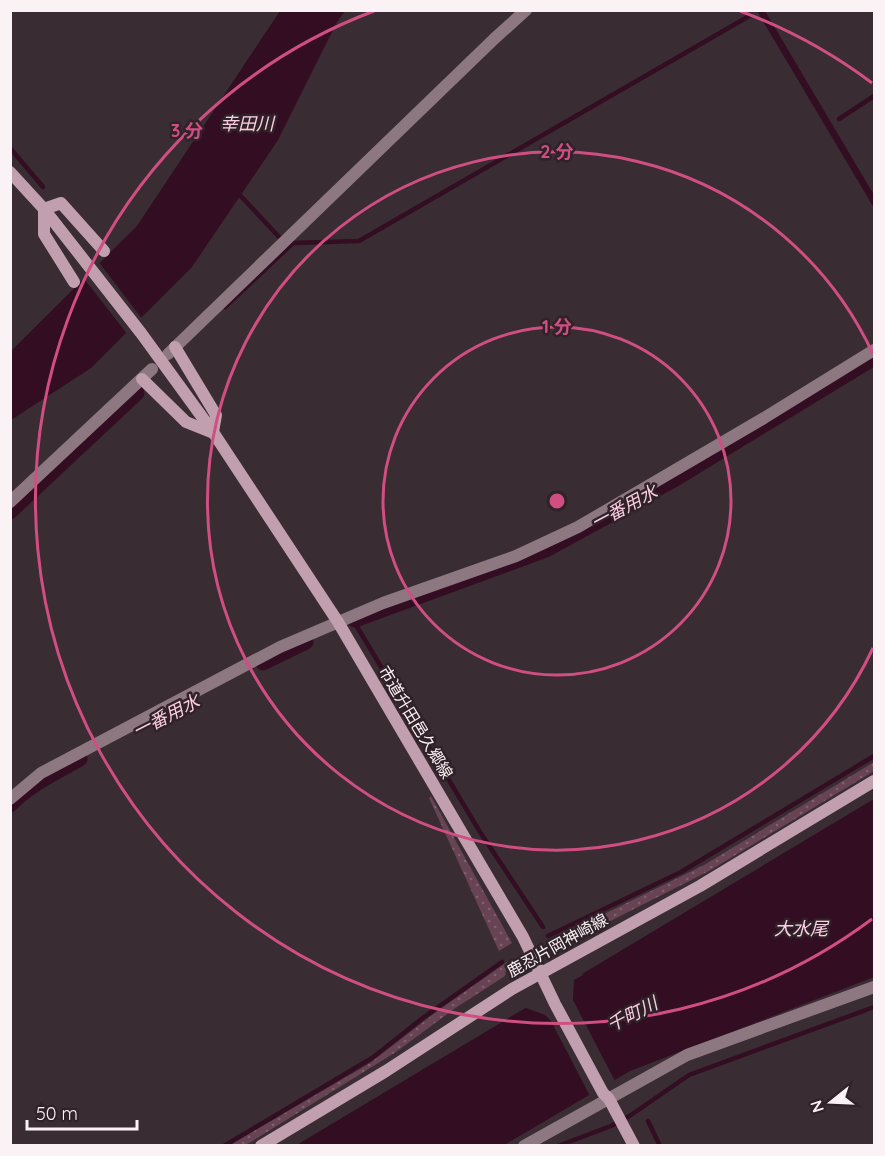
<svg xmlns="http://www.w3.org/2000/svg" width="885" height="1156" font-family="Quicksand,'Noto Sans JP',sans-serif">
  <style>
    .green { fill: url(#green-dots) }
    .water { fill: #330d22 }
    .pier { fill: #392c32 }
    .lines { fill: none; stroke-linecap: round; stroke-linejoin: round }
    .stream { stroke: #330d22; stroke-width: 4.5 }
    .canal { stroke: #330d22; stroke-width: 15 }
    .street { stroke: #8d7780; stroke-width: 12 }
    .secondary { stroke: #c29fae; stroke-width: 12 }
    .ring { fill: none; stroke: #d04e82; stroke-width: 3 }
    .labels { text-anchor: middle; dominant-baseline: central; stroke-width: 5; stroke-linejoin: round; paint-order: stroke }
    .street-label { font-size: 16px; fill: #fbf2f5; stroke: #2f2228 }
    .water-label { font-size: 18px; font-style: italic; fill: #fdcee3; stroke: #2f2228 }
    .centre { fill: #d04e82; stroke: #2f2228; stroke-width: 3 }
    .ring-label { font-size: 18px; text-anchor: middle; font-weight: bold; fill: #d04e82; stroke: #2f2228; stroke-width: 5; stroke-linejoin: round; paint-order: stroke }
  </style>
  <defs>
    <pattern id="green-dots" width="8" height="8" patternUnits="userSpaceOnUse" patternTransform="scale(1.5)"><rect width="8" height="8" fill="#674354"/><path d="M2 2h.1M6 6h.1" fill="none" stroke="#7e5f6d" stroke-width="1.8" stroke-linecap="round"/></pattern>
  </defs>
  <rect width="100%" height="100%" fill="#392c32"/>
  <g class="green">
    <path d="M 874,762 L 874,771 L 709,871 L 573,940 L 555,940 L 551,938 L 602,915 L 704,865 Z"/>
    <path d="M 431,796 L 512,943 L 499,951 L 429,798 Z"/>
    <path d="M 507,962 L 505,976 L 454,1009 L 396,1052 L 246,1145 L 230,1145 L 370,1063 L 436,1012 Z"/>
  </g>
  <g class="water">
    <path d="M 280,11 L 345,11 L 337,22 L 278,140 L 192,267 L 91,368 L 11,420 L 11,351 L 137,226 Z"/>
    <path d="M 757,11 L 765,11 L 874,195 L 874,208 Z"/>
    <path d="M 874,799 L 874,977 L 630,1071 L 504,1145 L 295,1146 Z"/>
  </g>
  <g class="pier">
    <path d="M 98,261 L 143,320 L 128,335 L 82,276 Z"/>
    <path d="M 581,972 L 583,975 L 574,980 L 573,1000 L 616,1083 L 591,1098 L 551,1021 L 545,1015 L 523,1007 Z"/>
  </g>
  <g class="lines">
    <g class="stream">
      <path d="M 839,119 L 874,96"/>
      <path d="M 10,148 L 43,187"/>
      <path d="M 238,193 L 279,237"/>
      <path d="M 225,307 L 293,243 L 359,241 L 751,15"/>
      <path d="M 356,625 L 480,832 L 543,927"/>
      <path d="M 548,936 L 681,872 L 874,756"/>
      <path d="M 648,1121 L 660,1146"/>
      <path d="M 224,1146 L 372,1058 L 424,1017 L 502,962"/>
      <path d="M 558,1146 L 611,1126 L 631,1115 L 689,1075 L 874,1007"/>
    </g>
    <g class="canal">
      <path d="M 10,512 L 137,393"/>
      <path d="M 355,620 L 546,550 L 672,481 L 874,358"/>
      <path d="M 263,663 L 306,642"/>
      <path d="M 10,805 C 30,785 55,773 80,759"/>
    </g>
    <g class="street">
      <path d="M 168,354 L 494,39 L 526,10"/>
      <path d="M 10,502 L 152,369"/>
      <path d="M 10,799 L 41,773 L 280,647 L 383,603 L 516,556 L 578,527 L 764,418 L 874,350"/>
      <path d="M 524,1146 L 687,1055 L 874,987"/>
    </g>
    <g class="secondary">
      <path d="M 10,172 L 44,209 L 141,333 L 213,432 L 338,622 L 523,937 L 555,1004 L 603,1093 L 609,1099 L 634,1146"/>
      <path d="M 44,209 L 61,203 L 104,251"/>
      <path d="M 44,209 L 44,234 L 74,282"/>
      <path d="M 175,347 L 216,415 L 213,432"/>
      <path d="M 142,379 L 186,422 L 211,432"/>
      <path d="M 261,1146 L 386,1071 L 512,989 L 700,886 L 874,781"/>
    </g>
  </g>
  <g class="ring">
    <circle cx="557" cy="501" r="174"/>
    <path d="M873 648A349 349 0 1 1 873 354"/>
    <path d="M872 919A523 523 0 1 1 374 11M740 11A523 523 0 0 1 872 83"/>
  </g>
  <g class="labels">
    <g class="street-label">
      <text transform="translate(416 722) rotate(59)">市道升田邑久郷線</text>
      <text transform="translate(557 945) rotate(-29)">鹿忍片岡神崎線</text>
    </g>
    <g class="water-label">
      <text x="247" y="123">幸田川</text>
      <text transform="translate(624 507) rotate(-28)">一番用水</text>
      <text transform="translate(166 716) rotate(-27)">一番用水</text>
      <text x="801" y="928">大水尾</text>
      <text transform="translate(632 1014) rotate(-27)">千町川</text>
    </g>
  </g>
  <circle cx="557" cy="501" r="9" class="centre"/>
  <g class="ring-label">
    <text x="187" y="137">3 分</text>
    <text x="557" y="158">2 分</text>
    <text x="557" y="333">1 分</text>
  </g>
  <rect width="885" height="1156" fill="none" stroke="#fbf2f5" stroke-width="24"/>
  <g transform="translate(831 1102) rotate(252)" stroke="#2f2228" stroke-width="4.5" paint-order="stroke">
  <path d="M0-4.5L10 22L0 15L-10 22Z" fill="#fbf2f5"/>
  <text y="-9" font-size="16" font-weight="bold" text-anchor="middle" fill="#fbf2f5">N</text>
  </g>
  <path d="M27 1120v9h110v-9" fill="none" stroke="#fbf2f5" stroke-width="3"/>
  <text x="36" y="1120" font-size="18" fill="#fbf2f5" stroke="#2f2228" stroke-width="4.5" paint-order="stroke">50 m</text>
</svg>
